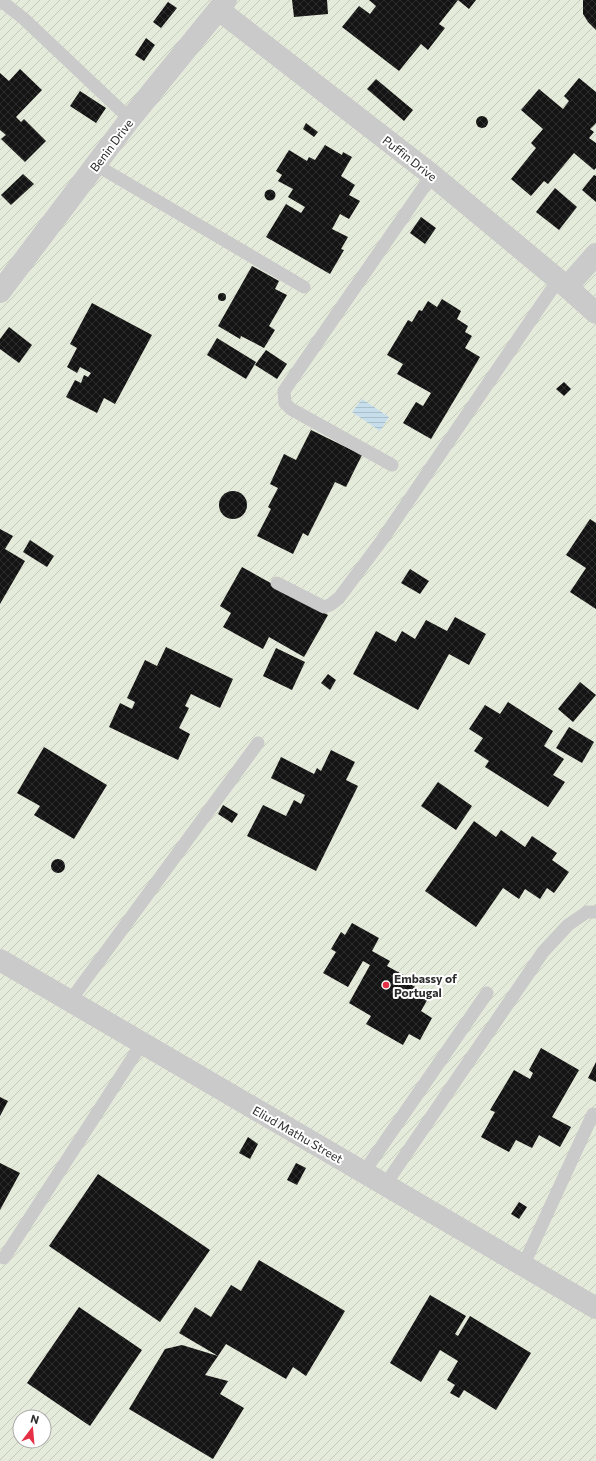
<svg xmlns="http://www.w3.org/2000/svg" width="596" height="1461" font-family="Commissioner,sans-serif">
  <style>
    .garden { fill: url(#garden-furrows); fill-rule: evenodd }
    .water { fill: url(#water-rules) }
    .building { fill: url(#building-cross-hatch) }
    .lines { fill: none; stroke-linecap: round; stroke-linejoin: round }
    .lane { stroke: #cacaca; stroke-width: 13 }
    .street { stroke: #cacaca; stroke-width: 22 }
    .poi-dot { fill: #e42f44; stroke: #fff; stroke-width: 1.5 }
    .labels { text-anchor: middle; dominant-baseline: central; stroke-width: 4; stroke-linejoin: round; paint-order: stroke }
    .street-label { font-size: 12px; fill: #2d2d2d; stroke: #fff }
    .poi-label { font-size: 12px; font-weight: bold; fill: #2d2d2d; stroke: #fff; text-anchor: start }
  </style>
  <defs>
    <pattern id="garden-furrows" width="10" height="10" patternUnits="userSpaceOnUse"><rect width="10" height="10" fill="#e4ebda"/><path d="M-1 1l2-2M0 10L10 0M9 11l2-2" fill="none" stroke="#c4cabb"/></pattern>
    <pattern id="water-rules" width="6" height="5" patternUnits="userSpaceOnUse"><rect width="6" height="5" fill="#c6deeb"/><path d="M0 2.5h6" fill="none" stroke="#aabfca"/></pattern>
    <pattern id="building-cross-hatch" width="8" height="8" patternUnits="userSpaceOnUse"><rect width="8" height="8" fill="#141414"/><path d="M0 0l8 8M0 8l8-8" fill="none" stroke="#2e2e2e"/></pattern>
  </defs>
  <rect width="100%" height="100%" fill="#fff"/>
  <path class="garden" d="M 0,0 L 596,0 L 596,1461 L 0,1461 ZM 20,1417 L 44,1417 L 44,1441 L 20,1441 Z"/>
  <path class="water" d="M 362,399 L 389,417 L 380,431 L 352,412 Z"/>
  <g class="building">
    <path d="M 292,0 L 327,0 L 328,14 L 294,17 Z"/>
    <path d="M 369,0 L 476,0 L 469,9 L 458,0 L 439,24 L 445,28 L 428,50 L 421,44 L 399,71 L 342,27 L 359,6 L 370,14 L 376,6 Z"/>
    <path d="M 583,0 L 596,0 L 596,30 L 588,22 L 583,14 Z"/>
    <path d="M 168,2 L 177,8 L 161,28 L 153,22 Z"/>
    <path d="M 146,38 L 155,45 L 144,61 L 135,55 Z"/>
    <path d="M 20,69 L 42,90 L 16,117 L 21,122 L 24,119 L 46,141 L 25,162 L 1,139 L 6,135 L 0,130 L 0,73 L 9,81 Z"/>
    <path d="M 579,78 L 596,92 L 596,123 L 590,129 L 594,132 L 589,138 L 596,143 L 596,168 L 594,170 L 574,153 L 548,184 L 544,181 L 531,196 L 511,179 L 536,148 L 531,143 L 543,129 L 521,110 L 539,89 L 563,109 L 569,101 L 564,96 Z"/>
    <path d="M 376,79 L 413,110 L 404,121 L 367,89 Z"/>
    <path d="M 80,91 L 106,108 L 96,123 L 70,106 Z"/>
    <circle cx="482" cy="122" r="6"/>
    <path d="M 306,123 L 318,132 L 314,137 L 303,129 Z"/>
    <path d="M 325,145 L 342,155 L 343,152 L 352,157 L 341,176 L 355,185 L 349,195 L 360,201 L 349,219 L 340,214 L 332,229 L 348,237 L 341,249 L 344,250 L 330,274 L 266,237 L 286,204 L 301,213 L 305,207 L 288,197 L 293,189 L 278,181 L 282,175 L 276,171 L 289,150 L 307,161 L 309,157 L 315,160 Z"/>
    <path d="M 23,174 L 34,184 L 11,205 L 1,195 Z"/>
    <path d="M 594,175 L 596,176 L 596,202 L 582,190 Z"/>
    <path d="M 555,188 L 577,207 L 559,230 L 536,212 Z"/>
    <circle cx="270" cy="195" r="5.5"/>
    <path d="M 421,217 L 436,228 L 425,244 L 410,233 Z"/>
    <path d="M 252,266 L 279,281 L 275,289 L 287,295 L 269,326 L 275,330 L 264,348 L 241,336 L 240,339 L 218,326 Z"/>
    <circle cx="222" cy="297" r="4"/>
    <path d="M 442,299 L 461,311 L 457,319 L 468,326 L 465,332 L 472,336 L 465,348 L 480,357 L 431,439 L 403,423 L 416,402 L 423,406 L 431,393 L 397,374 L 403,364 L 387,355 L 408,320 L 412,322 L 419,310 L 422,311 L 428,301 L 437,307 Z"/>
    <path d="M 92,303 L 152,335 L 115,404 L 104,398 L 97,413 L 66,397 L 75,380 L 81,383 L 84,375 L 88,377 L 91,373 L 80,367 L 77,373 L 67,367 L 77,348 L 70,344 Z"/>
    <path d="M 9,327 L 32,345 L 19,363 L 0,349 L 0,339 Z"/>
    <path d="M 217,338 L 256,362 L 246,379 L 207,355 Z"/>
    <path d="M 266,350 L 287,364 L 277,379 L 255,365 Z"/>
    <path d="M 564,382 L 571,389 L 564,396 L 556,389 Z"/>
    <path d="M 311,430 L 362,455 L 346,487 L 335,482 L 308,536 L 303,533 L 293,554 L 257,536 L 271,509 L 268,507 L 278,488 L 270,484 L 284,454 L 296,460 Z"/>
    <circle cx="233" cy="505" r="14"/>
    <path d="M 590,519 L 596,523 L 596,609 L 570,592 L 586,568 L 566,555 Z"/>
    <path d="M 0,529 L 13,536 L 5,549 L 25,561 L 0,604 Z"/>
    <path d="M 30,540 L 54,556 L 47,567 L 23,552 Z"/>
    <path d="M 242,567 L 328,615 L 304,657 L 269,637 L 263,649 L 223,627 L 231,613 L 220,606 Z"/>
    <path d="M 410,569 L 429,581 L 420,594 L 401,583 Z"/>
    <path d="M 455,617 L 486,634 L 469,665 L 449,654 L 418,710 L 353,674 L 376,631 L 396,642 L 402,631 L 415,639 L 426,620 L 447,631 Z"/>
    <path d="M 166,647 L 233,679 L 220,708 L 191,694 L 185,706 L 189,708 L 179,728 L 190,734 L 178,760 L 109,727 L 120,703 L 132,709 L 135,702 L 127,698 L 145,660 L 157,666 Z"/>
    <path d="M 276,648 L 305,662 L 292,690 L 263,676 Z"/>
    <path d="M 328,674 L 336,680 L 330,690 L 321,683 Z"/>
    <path d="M 580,682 L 596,695 L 573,722 L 558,709 Z"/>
    <path d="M 508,702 L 553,731 L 544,746 L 564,759 L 553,775 L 565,782 L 548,807 L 485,767 L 489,761 L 474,751 L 483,738 L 469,729 L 485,705 L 500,714 Z"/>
    <path d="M 569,727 L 594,742 L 582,763 L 556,748 Z"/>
    <path d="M 44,747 L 107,785 L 74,839 L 34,815 L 40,806 L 17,793 Z"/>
    <path d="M 331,750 L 355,762 L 346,780 L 358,786 L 316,871 L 247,836 L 263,805 L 286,816 L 294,800 L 301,804 L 305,795 L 271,778 L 281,757 L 314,774 L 317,768 L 321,771 Z"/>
    <path d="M 438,782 L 472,806 L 456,830 L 421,806 Z"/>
    <path d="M 223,805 L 238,814 L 232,823 L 218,814 Z"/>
    <path d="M 474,821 L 496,837 L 501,830 L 525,847 L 532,836 L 557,853 L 552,860 L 569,872 L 554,893 L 547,888 L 540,899 L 525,889 L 519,899 L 503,888 L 476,927 L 425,891 Z"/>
    <circle cx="58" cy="866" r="7"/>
    <path d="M 352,923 L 379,938 L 372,951 L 390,961 L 387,966 L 411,979 L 408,983 L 430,995 L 421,1011 L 432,1018 L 420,1040 L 409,1034 L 403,1045 L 366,1024 L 371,1016 L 349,1003 L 370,965 L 363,961 L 348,987 L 323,973 L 336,952 L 331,949 L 341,932 L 345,935 Z"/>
    <path d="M 541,1048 L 579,1070 L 552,1117 L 571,1127 L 560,1147 L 539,1135 L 532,1148 L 516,1140 L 509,1152 L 481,1137 L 495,1112 L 490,1110 L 514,1070 L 530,1079 L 533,1073 L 529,1070 Z"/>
    <path d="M 596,1062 L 596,1082 L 588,1078 Z"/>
    <path d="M 0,1097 L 8,1101 L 0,1116 Z"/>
    <path d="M 248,1137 L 258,1144 L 250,1159 L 239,1153 Z"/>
    <path d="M 0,1163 L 20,1173 L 0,1210 Z"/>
    <path d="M 296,1163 L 306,1168 L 297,1185 L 287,1180 Z"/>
    <path d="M 98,1174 L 210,1250 L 160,1322 L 49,1246 Z"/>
    <path d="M 519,1202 L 527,1207 L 519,1219 L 511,1214 Z"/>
    <path d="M 259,1260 L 345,1311 L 306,1376 L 293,1367 L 286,1379 L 226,1344 L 218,1356 L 205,1375 L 228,1381 L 220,1394 L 244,1408 L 213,1459 L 129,1409 L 165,1349 L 182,1345 L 218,1356 L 179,1333 L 195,1307 L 211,1317 L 231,1285 L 241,1291 Z"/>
    <path d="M 430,1295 L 466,1316 L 455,1334 L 458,1336 L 470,1316 L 531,1353 L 496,1410 L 464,1390 L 459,1398 L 450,1393 L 455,1385 L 447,1380 L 458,1361 L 440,1350 L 421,1382 L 390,1363 Z"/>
    <path d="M 79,1307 L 142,1350 L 90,1426 L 27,1383 Z"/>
  </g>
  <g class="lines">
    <g class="lane">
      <path d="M 0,0 L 23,18 L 130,119"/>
      <path d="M 96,165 L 304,287"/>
      <path d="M 392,465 L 291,409 L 285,403 L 284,391 L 432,175"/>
      <path d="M 277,583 L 324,607 L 330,605 L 339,598 L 382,540 L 558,280"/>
      <path d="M 70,1001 L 258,743"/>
      <path d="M 364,1172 L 487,993"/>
      <path d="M 385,1185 L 543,952 L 568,925 L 587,912 L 596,912"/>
      <path d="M 4,1258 L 142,1043"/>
      <path d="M 523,1266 L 593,1114"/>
    </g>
    <g class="street">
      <path d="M 219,10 L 432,175 L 567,287 L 596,313"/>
      <path d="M 567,287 L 596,254"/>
      <path d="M 0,292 L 130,119 L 226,0"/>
      <path d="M 0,960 L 596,1308"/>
    </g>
  </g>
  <circle class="poi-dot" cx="386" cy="985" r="4"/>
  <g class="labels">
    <g class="street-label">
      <text transform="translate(111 145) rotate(-53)">Benin Drive</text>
      <text transform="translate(410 158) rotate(38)">Puffin Drive</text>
      <text transform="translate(298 1134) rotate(30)">Eliud Mathu Street</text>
    </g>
    <g class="poi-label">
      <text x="394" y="978">Embassy of<tspan x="394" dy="14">Portugal</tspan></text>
    </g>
  </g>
  <g transform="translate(32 1429) rotate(16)"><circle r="19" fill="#ffffff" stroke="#ababab"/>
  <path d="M0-3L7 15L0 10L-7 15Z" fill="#e42f44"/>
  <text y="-6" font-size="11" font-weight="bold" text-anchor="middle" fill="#2d2d2d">N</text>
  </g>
</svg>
